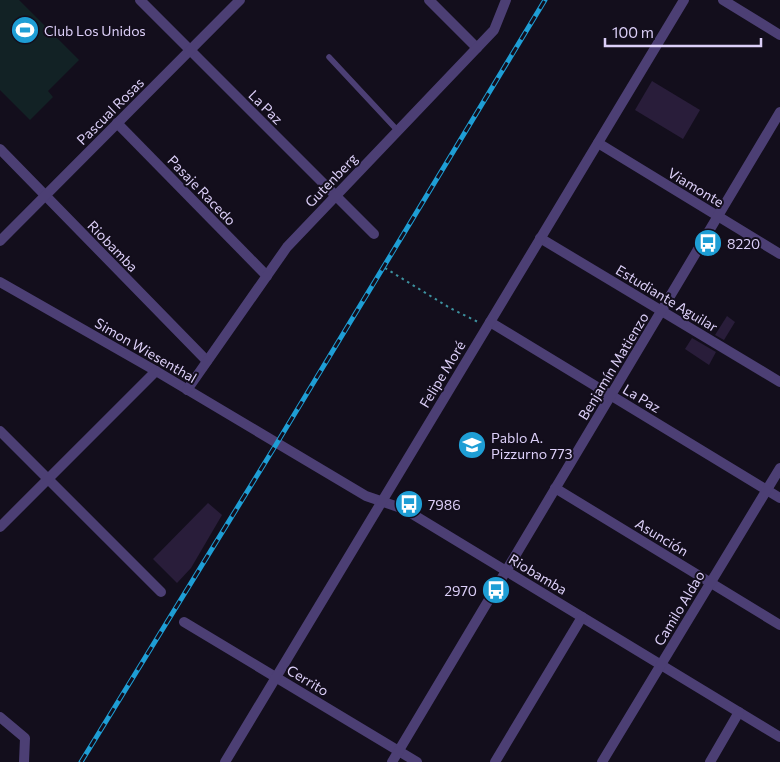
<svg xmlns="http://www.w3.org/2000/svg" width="780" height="762" font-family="Commissioner,sans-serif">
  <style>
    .pitch { fill: #122225 }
    .building { fill: #291d3a }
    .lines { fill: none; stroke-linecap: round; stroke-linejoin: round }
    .path { stroke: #3d919f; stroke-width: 2; stroke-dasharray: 2.5 4; stroke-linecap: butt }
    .lane { stroke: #4c3f74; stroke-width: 5.5 }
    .street { stroke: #4c3f74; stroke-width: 10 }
    .rail-casing { stroke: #1e9ed5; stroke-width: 5 }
    .rail { stroke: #130e1c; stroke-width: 3; stroke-dasharray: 9; stroke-linecap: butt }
    .labels { text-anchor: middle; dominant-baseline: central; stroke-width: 4; stroke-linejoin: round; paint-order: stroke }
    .poi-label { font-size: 14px; fill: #dccff8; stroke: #130e1c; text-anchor: start }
    .street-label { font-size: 14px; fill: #dccff8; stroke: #130e1c }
  </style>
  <rect width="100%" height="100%" fill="#130e1c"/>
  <path class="pitch" d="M 0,0 L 19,0 L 79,60 L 48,91 L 53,97 L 30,120 L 0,90 Z"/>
  <g class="building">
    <path d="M 652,81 L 700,110 L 683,139 L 635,110 Z"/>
    <path d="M 727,316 L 735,322 L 724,340 L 715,335 Z"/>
    <path d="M 692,338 L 716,352 L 709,365 L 685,349 Z"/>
    <path d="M 208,503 L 222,515 L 191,568 L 177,583 L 153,559 Z"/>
  </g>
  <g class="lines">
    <path class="path" d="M 385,268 L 450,308 L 478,322"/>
    <path class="lane" d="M 329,57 L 398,131"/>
    <g class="street">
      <path d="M 140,0 L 374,234"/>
      <path d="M 429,0 L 477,48"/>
      <path d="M 723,0 L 780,35"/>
      <path d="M 117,123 L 267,276"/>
      <path d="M 598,143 L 780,254"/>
      <path d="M 0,149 L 207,361"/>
      <path d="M 540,238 L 780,382"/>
      <path d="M 0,241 L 240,0"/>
      <path d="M 0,282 L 156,371 L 366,496 L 404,509 L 780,737"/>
      <path d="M 490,322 L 780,498"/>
      <path d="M 187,390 L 287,247 L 494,30 L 506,0"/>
      <path d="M 0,431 L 161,592"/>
      <path d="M 555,488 L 780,625"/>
      <path d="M 0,527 L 156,371"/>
      <path d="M 184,622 L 417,762"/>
      <path d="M 0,717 L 25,738 L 24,762"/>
      <path d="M 225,762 L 684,0"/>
      <path d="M 392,762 L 780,112"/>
      <path d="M 495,762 L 582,617"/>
      <path d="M 602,762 L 780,468"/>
      <path d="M 710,762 L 739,712"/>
    </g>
    <defs>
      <path id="rail" d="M 81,762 L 277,443 L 545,0"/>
    </defs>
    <use href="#rail" class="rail-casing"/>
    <use href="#rail" class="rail"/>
  </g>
  <defs>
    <symbol id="stadium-disc" viewBox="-11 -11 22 22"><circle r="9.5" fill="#1e9ed5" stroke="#130e1c"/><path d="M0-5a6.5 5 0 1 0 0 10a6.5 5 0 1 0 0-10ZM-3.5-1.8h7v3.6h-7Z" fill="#fff"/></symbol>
    <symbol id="bus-disc" viewBox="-11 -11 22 22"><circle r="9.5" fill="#1e9ed5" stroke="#130e1c"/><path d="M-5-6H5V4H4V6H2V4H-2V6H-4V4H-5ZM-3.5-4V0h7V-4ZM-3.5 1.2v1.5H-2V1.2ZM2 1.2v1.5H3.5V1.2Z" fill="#fff"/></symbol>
    <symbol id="school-disc" viewBox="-11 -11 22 22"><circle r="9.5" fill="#1e9ed5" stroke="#130e1c"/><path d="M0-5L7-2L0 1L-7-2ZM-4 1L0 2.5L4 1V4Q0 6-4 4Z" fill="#fff"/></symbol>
  </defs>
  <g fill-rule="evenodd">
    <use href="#stadium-disc" x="9" y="14" width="32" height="32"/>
    <use href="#bus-disc" x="692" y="227" width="32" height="32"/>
    <use href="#school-disc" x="456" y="429" width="32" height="32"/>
    <use href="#bus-disc" x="393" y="488" width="32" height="32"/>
    <use href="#bus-disc" x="480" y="574" width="32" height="32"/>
  </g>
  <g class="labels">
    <g class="poi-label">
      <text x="44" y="30">Club Los Unidos</text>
      <text x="727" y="243">8220</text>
      <text x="491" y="437">Pablo A.<tspan x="491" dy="16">Pizzurno 773</tspan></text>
      <text x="428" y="504">7986</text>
      <text x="477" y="590" text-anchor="end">2970</text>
    </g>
    <g class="street-label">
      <text transform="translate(266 107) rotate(45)">La Paz</text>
      <text transform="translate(110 111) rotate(-45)">Pascual Rosas</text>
      <text transform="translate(331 180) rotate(-46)">Gutenberg</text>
      <text transform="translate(696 187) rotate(31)">Viamonte</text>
      <text transform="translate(202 190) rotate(46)">Pasaje Racedo</text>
      <text transform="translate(113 246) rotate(46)">Riobamba</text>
      <text transform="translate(667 298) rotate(31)">Estudiante Aguilar</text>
      <text transform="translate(146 350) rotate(30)">Simon Wiesenthal</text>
      <text transform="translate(613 366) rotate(-59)">Benjamín Matienzo</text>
      <text transform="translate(442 374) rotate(-59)">Felipe Moré</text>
      <text transform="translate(642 398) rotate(31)">La Paz</text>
      <text transform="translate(662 537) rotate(31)">Asunción</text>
      <text transform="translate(538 574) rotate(31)">Riobamba</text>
      <text transform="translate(679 608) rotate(-59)">Camilo Aldao</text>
      <text transform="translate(308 680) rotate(31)">Cerrito</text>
    </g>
  </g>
  <path d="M605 38v8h156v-8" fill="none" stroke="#dccff8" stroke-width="2.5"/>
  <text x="612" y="38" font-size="15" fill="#dccff8" stroke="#130e1c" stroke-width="4" paint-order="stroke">100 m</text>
</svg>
